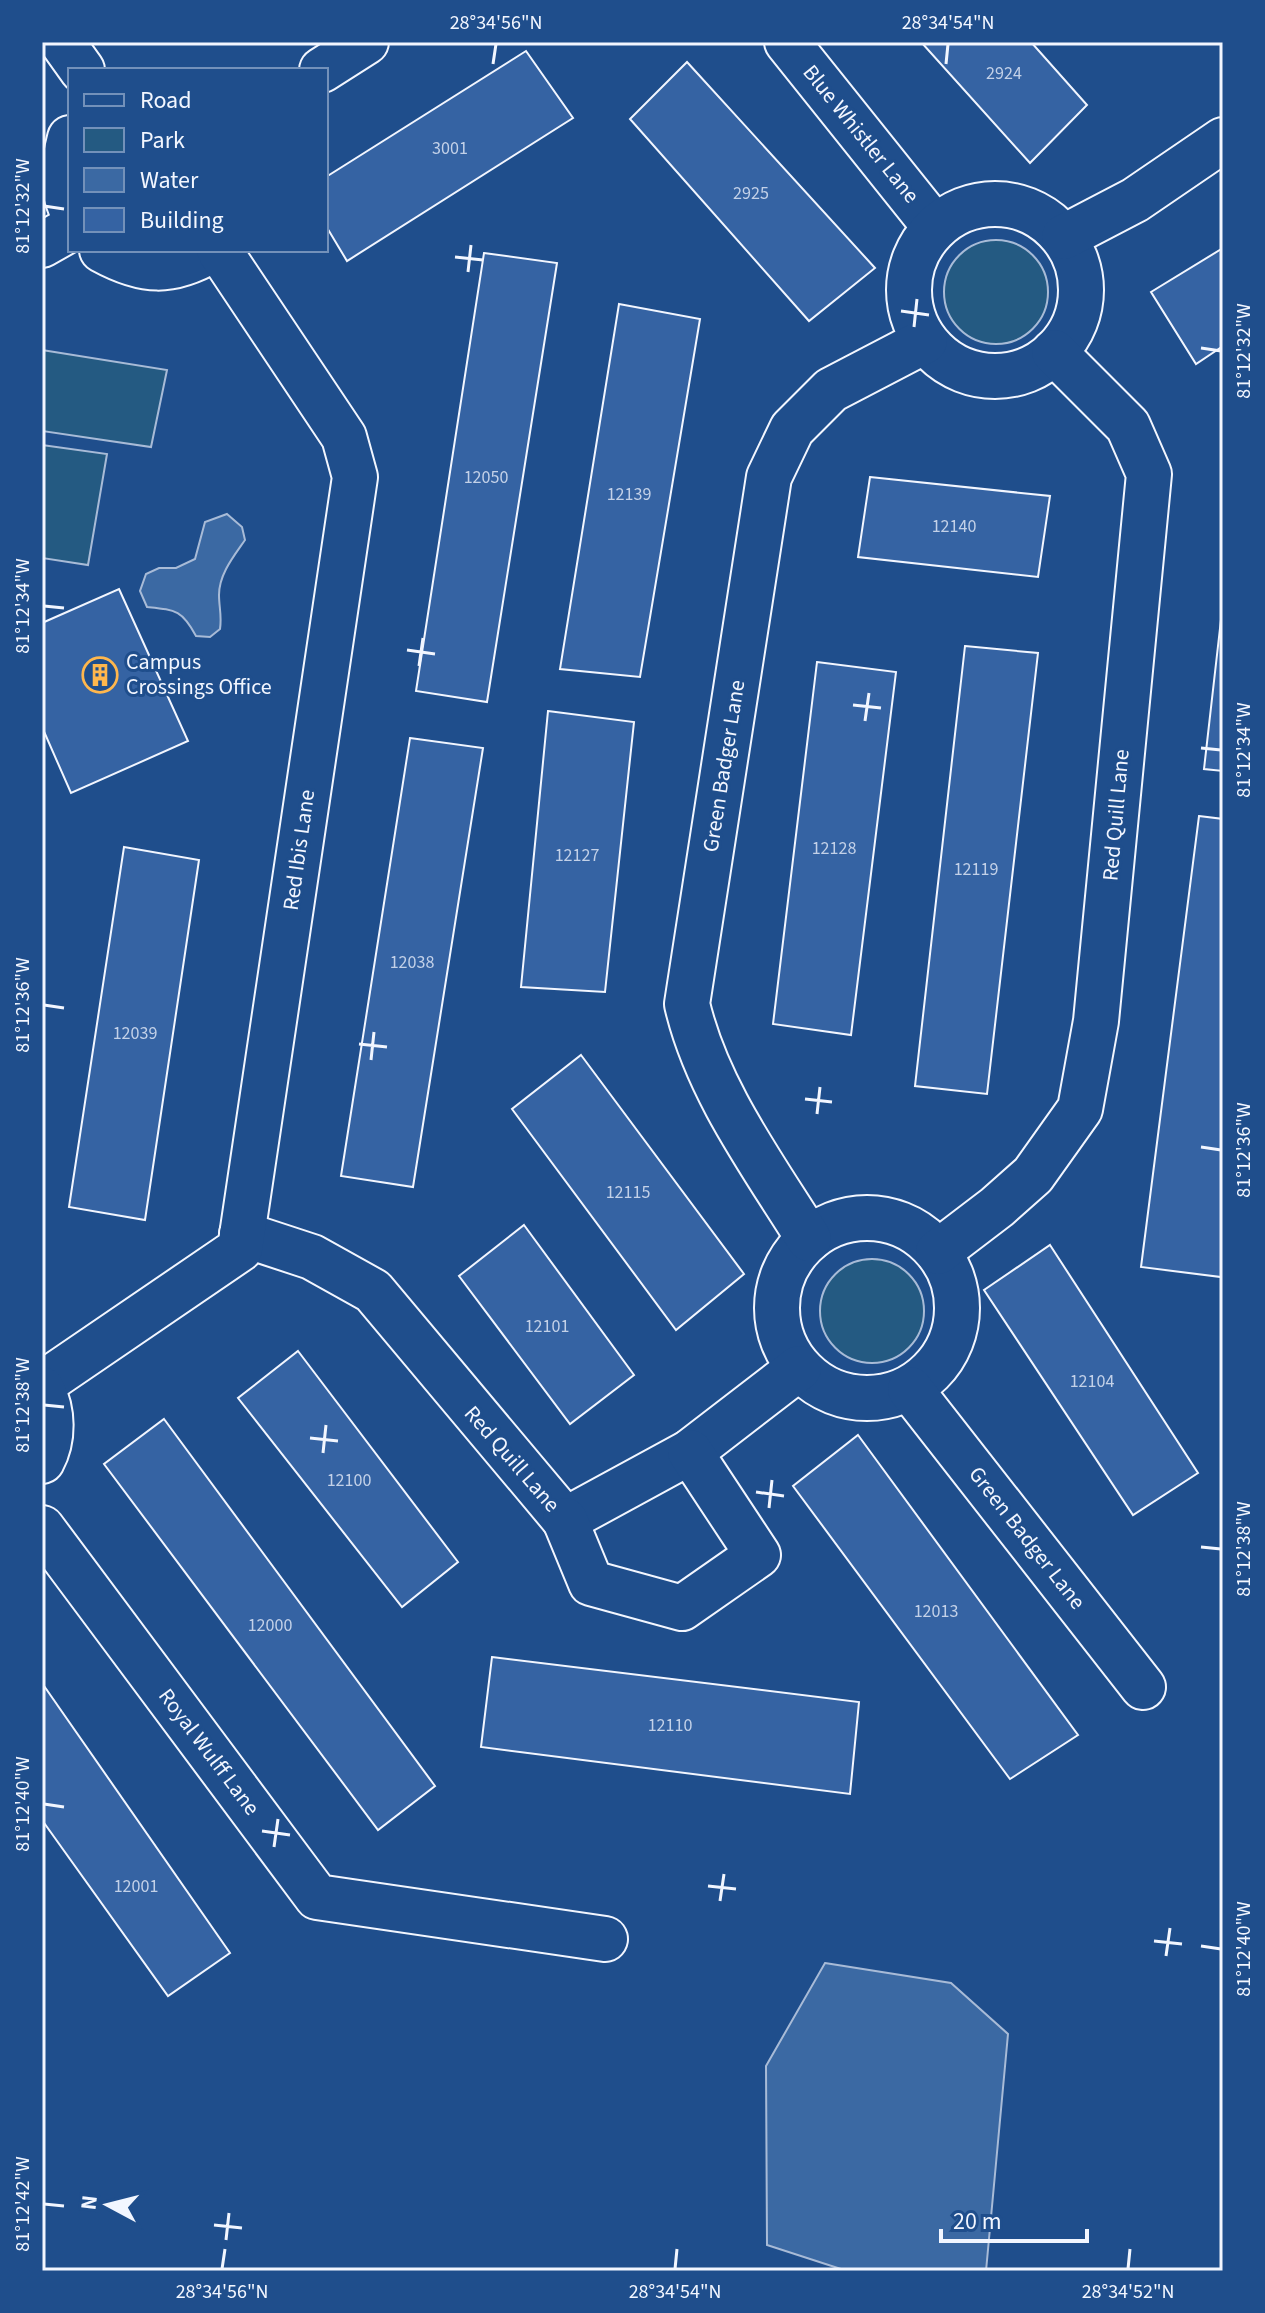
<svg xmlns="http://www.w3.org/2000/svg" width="1265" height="2313" font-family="'Source Sans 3',sans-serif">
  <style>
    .green { fill: #245a82; stroke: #a8bbd7; stroke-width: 2 }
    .water { fill: #3b69a3; stroke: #a8bbd7; stroke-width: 2 }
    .building { fill: #3563a3; stroke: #f2f6ff; stroke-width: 2 }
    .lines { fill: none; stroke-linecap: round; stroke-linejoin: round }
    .minor-casing { stroke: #f2f6ff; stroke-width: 48 }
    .minor { stroke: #1f4e8c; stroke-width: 44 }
    .ticks { fill: none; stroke: #f2f6ff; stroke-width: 3 }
    .labels { text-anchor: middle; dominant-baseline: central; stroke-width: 6; stroke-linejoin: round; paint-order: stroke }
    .number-label { font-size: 18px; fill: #c3d1e8 }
    .street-label { font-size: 22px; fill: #f2f6ff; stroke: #1f4e8c }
    .poi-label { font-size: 22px; fill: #f2f6ff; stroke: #1f4e8c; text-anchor: start }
    .neatline { fill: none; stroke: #f2f6ff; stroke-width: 3 }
    .ticks-label { font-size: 20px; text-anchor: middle; fill: #f2f6ff }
  </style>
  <rect width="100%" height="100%" fill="#1f4e8c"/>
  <g class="green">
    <circle cx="996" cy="292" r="52"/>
    <path d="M 42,350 L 167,370 L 151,447 L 42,431 Z"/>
    <path d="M 42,445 L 107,454 L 88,565 L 42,558 Z"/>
    <circle cx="872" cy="1311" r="52"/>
  </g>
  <g class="water">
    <path d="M 227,514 L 242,527 L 245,540 C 234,556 219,574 219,595 C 219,607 222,616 220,629 L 210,637 L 196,636 C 182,610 176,610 147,607 L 140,591 L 146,574 L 159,568 L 176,568 L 195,559 L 205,522 Z"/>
    <path d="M 825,1963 L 951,1983 L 1008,2034 L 986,2271 L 847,2271 L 767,2245 L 766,2066 Z"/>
  </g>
  <g class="building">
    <path d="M 921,42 L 1031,42 L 1087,105 L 1030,163 Z"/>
    <path d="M 526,51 L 573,118 L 347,261 L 326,226 L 326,177 Z"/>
    <path d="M 687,62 L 875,268 L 809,321 L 630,119 Z"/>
    <path d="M 1223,248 L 1223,346 L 1196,364 L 1151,292 Z"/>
    <path d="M 484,253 L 557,263 L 487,702 L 416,691 Z"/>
    <path d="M 619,304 L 700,319 L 640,677 L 560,669 Z"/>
    <path d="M 870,477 L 1050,496 L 1038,577 L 858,557 Z"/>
    <path d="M 119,589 L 188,741 L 71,793 L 42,727 L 42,623 Z"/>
    <path d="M 1223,602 L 1223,771 L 1204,769 Z"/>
    <path d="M 965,646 L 1038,653 L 987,1094 L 915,1086 Z"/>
    <path d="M 817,662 L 896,672 L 851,1035 L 773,1024 Z"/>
    <path d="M 548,711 L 634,722 L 605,992 L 521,987 Z"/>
    <path d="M 410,738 L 483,748 L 413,1187 L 341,1176 Z"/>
    <path d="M 1199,816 L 1223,819 L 1221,1277 L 1141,1267 Z"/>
    <path d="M 124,847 L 199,860 L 145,1220 L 69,1207 Z"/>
    <path d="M 581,1055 L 744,1274 L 676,1330 L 512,1109 Z"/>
    <path d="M 524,1225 L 634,1375 L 570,1424 L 459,1276 Z"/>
    <path d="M 1050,1245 L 1198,1473 L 1133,1515 L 984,1290 Z"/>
    <path d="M 298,1351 L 458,1562 L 402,1607 L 238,1398 Z"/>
    <path d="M 164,1419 L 435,1786 L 378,1830 L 104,1464 Z"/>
    <path d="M 858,1435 L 1078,1735 L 1010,1779 L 793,1486 Z"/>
    <path d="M 492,1657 L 859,1702 L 850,1794 L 481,1747 Z"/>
    <path d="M 42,1683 L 230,1953 L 168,1996 L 42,1820 Z"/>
  </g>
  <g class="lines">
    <defs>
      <g id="minor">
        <path d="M 62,42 L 82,70"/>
        <path d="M 787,42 L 935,227"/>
        <path d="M 322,70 L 366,42"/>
        <path d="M 70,138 C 64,161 60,183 70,206"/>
        <circle cx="995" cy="290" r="86"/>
        <path d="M 1064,237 L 1135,200 L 1223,140"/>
        <path d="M 42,245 L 70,229"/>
        <path d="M 102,250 C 144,273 171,274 212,250"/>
        <circle cx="867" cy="1308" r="90"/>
        <path d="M 242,1234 L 312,1257 L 373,1291 L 565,1520 L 690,1452 L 799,1368"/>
        <path d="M 809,1239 C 763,1165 707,1090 687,1004 L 769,477 L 792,429 L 831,390 L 925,341"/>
        <path d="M 938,1252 L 997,1207 L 1033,1175 L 1080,1109 L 1096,1021 L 1149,474 L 1128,426 L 1054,352"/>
        <path d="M 42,1384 L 240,1249 L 355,477 L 344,437 L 219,250"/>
        <path d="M 42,1389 C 53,1411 54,1439 42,1461"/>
        <path d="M 910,1389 L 1143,1687"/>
        <path d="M 565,1520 L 591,1583 L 682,1608 L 758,1555 L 690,1452"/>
        <path d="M 42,1528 L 317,1897 L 605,1939"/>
      </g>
    </defs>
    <use href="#minor" class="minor-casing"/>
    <use href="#minor" class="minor"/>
  </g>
  <path class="ticks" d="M 493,64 L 496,44M 946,64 L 948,44M 44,206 L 64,209M 455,257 L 483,260M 468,272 L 471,245M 901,311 L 929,315M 914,327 L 917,299M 1201,348 L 1221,351M 44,606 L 64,608M 407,650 L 435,654M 419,666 L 423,638M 853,705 L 881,708M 865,721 L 869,693M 1201,748 L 1221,750M 44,1005 L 64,1008M 359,1044 L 387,1047M 371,1060 L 374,1032M 805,1099 L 832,1102M 817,1114 L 820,1087M 1201,1147 L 1221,1150M 44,1405 L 64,1407M 310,1438 L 338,1441M 323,1453 L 326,1425M 756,1492 L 784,1496M 769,1508 L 772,1480M 1201,1547 L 1221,1549M 44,1804 L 64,1807M 262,1831 L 290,1835M 274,1847 L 278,1819M 708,1886 L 736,1889M 720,1901 L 724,1874M 1154,1941 L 1182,1944M 1201,1946 L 1221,1949M 1166,1956 L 1170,1928M 44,2204 L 64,2206M 214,2225 L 242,2228M 226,2240 L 229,2213M 222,2269 L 225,2249M 675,2269 L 677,2249M 1128,2269 L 1130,2249"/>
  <defs>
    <symbol id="building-ring" viewBox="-11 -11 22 22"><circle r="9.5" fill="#1f4e8c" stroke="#ffb74d" stroke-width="1.5"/><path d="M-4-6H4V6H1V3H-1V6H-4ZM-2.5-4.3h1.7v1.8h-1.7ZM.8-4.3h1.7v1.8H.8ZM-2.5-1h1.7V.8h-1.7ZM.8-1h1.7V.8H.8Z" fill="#ffb74d"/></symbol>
  </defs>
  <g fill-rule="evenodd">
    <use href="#building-ring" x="80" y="655" width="40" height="40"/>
  </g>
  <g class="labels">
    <g class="number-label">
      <text x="1004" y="73">2924</text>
      <text x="450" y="148">3001</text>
      <text x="751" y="193">2925</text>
      <text x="486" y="477">12050</text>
      <text x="629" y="494">12139</text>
      <text x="954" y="526">12140</text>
      <text x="834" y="848">12128</text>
      <text x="577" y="855">12127</text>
      <text x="976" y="869">12119</text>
      <text x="412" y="962">12038</text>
      <text x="135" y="1033">12039</text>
      <text x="628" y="1192">12115</text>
      <text x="547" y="1326">12101</text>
      <text x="1092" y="1381">12104</text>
      <text x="349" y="1480">12100</text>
      <text x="936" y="1611">12013</text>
      <text x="270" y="1625">12000</text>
      <text x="670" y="1725">12110</text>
      <text x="136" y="1886">12001</text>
    </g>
    <g class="street-label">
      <text transform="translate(861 134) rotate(51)">Blue Whistler Lane</text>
      <text transform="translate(724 766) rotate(-81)">Green Badger Lane</text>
      <text transform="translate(1116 815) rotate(-85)">Red Quill Lane</text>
      <text transform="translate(299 850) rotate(-82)">Red Ibis Lane</text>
      <text transform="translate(512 1459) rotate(49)">Red Quill Lane</text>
      <text transform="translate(1027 1538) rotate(52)">Green Badger Lane</text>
      <text transform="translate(209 1752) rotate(53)">Royal Wulff Lane</text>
    </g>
    <g class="poi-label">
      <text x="126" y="662">Campus<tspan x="126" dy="25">Crossings Office</tspan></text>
    </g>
  </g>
  <rect width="1265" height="2313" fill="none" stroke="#1f4e8c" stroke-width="88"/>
  <rect x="68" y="68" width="260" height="184" fill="#1f4e8c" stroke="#7391ba" stroke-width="2"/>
  <rect x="84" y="94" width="40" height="12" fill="#1f4e8c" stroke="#7391ba" stroke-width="2"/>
  <text x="140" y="108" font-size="24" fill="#f2f6ff">Road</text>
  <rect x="84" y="128" width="40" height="24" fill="#245a82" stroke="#7391ba" stroke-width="2"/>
  <text x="140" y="148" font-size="24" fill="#f2f6ff">Park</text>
  <rect x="84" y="168" width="40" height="24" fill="#3b69a3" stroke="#7391ba" stroke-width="2"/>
  <text x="140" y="188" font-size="24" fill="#f2f6ff">Water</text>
  <rect x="84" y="208" width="40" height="24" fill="#3563a3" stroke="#7391ba" stroke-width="2"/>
  <text x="140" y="228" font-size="24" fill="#f2f6ff">Building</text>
  <g transform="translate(108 2205) rotate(277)" stroke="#1f4e8c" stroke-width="6" paint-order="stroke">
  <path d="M0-6L14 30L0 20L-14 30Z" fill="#f2f6ff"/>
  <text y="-12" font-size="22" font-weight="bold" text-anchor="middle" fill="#f2f6ff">N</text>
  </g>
  <path d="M941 2229v12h146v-12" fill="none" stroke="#f2f6ff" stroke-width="4"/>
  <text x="953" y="2229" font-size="24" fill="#f2f6ff" stroke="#1f4e8c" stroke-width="6" paint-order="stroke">20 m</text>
  <rect x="44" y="44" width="1177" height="2225" class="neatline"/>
  <g class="ticks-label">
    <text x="496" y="29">28°34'56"N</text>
    <text x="948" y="29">28°34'54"N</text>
    <text transform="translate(22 206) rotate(-90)" y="7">81°12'32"W</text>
    <text transform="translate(1243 351) rotate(-90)" y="7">81°12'32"W</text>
    <text transform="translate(22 606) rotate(-90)" y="7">81°12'34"W</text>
    <text transform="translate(1243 750) rotate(-90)" y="7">81°12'34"W</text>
    <text transform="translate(22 1005) rotate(-90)" y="7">81°12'36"W</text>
    <text transform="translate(1243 1150) rotate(-90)" y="7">81°12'36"W</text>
    <text transform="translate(22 1405) rotate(-90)" y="7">81°12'38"W</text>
    <text transform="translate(1243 1549) rotate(-90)" y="7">81°12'38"W</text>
    <text transform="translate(22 1804) rotate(-90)" y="7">81°12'40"W</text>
    <text transform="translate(1243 1949) rotate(-90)" y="7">81°12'40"W</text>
    <text transform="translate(22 2204) rotate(-90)" y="7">81°12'42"W</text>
    <text x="222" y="2298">28°34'56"N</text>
    <text x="675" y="2298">28°34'54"N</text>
    <text x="1128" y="2298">28°34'52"N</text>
  </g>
</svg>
